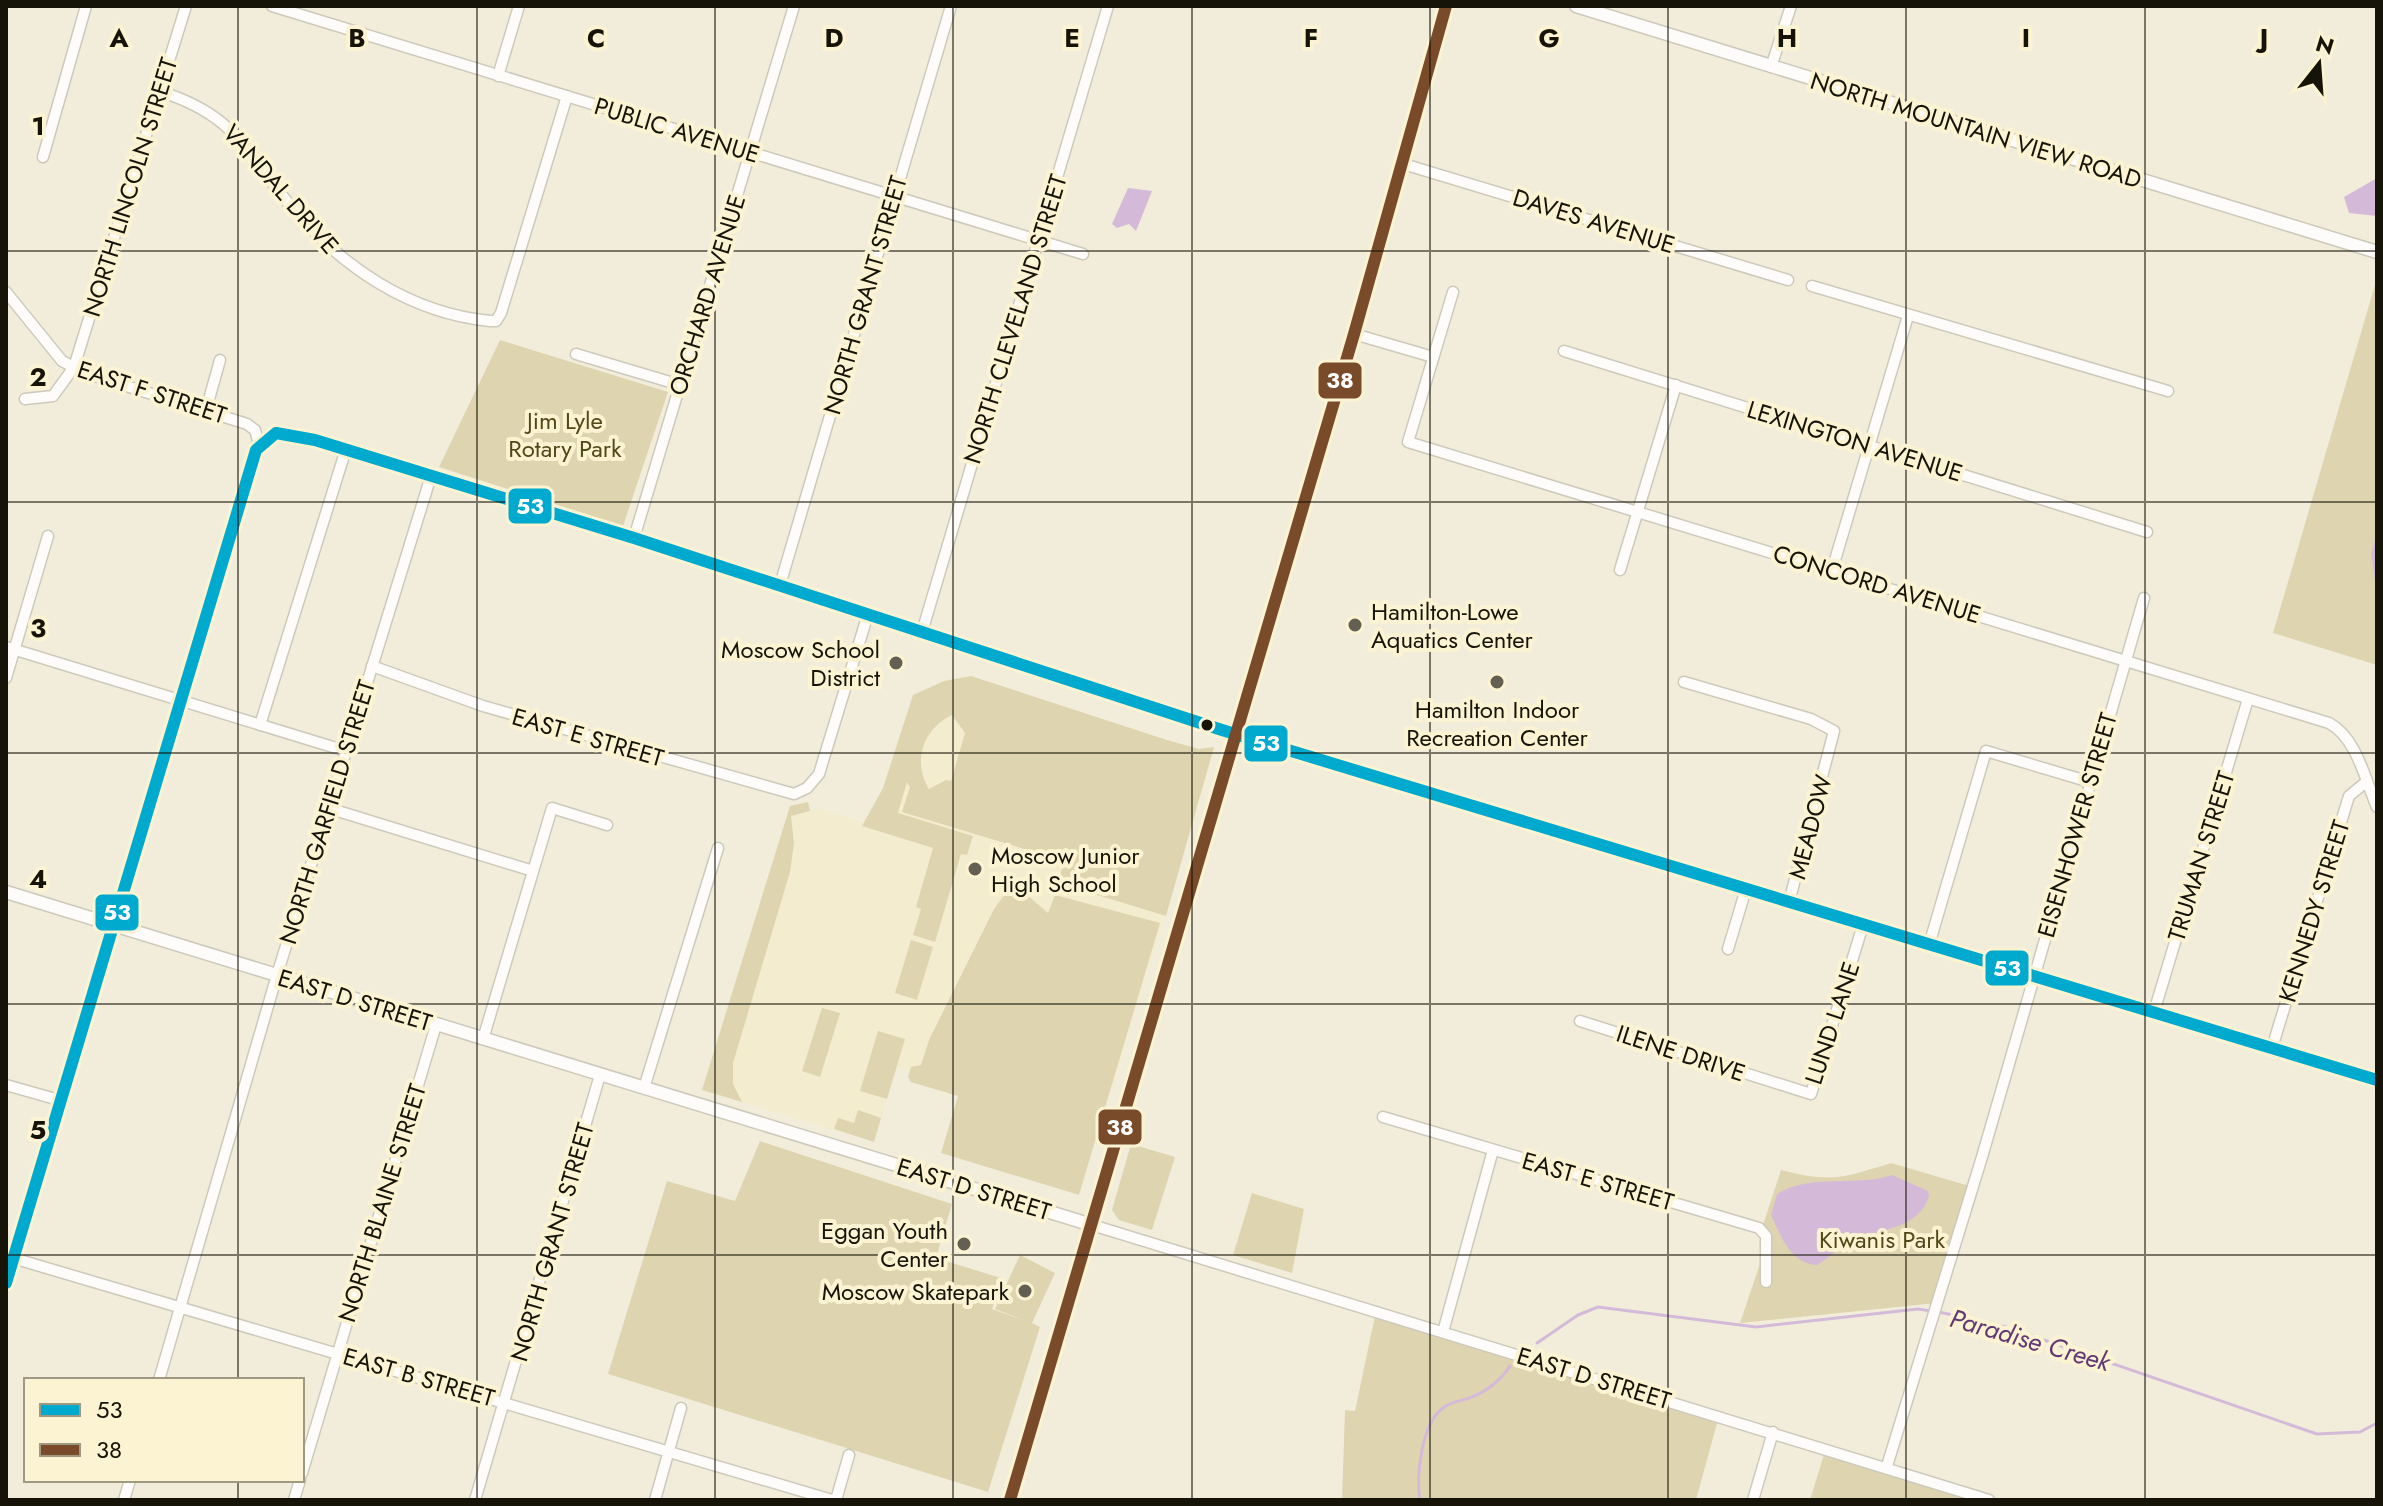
<svg xmlns="http://www.w3.org/2000/svg" width="2383" height="1506" font-family="Jost,sans-serif">
  <style>
    .built { fill: #f4ecce }
    .green { fill: #ded5b0; fill-rule: evenodd }
    .water { fill: #d4bad8 }
    .lines { fill: none; stroke-linecap: round; stroke-linejoin: round }
    .stream { stroke: #d4bad8; stroke-width: 3 }
    .minor-casing { stroke: #cdc9bb; stroke-width: 13 }
    .tertiary-casing { stroke: #cdc9bb; stroke-width: 15 }
    .minor { stroke: #fdfcfa; stroke-width: 10 }
    .tertiary { stroke: #fdfcfa; stroke-width: 12 }
    .bus-1-casing { stroke: #fbf3d2; stroke-width: 18 }
    .bus-2-casing { stroke: #fbf3d2; stroke-width: 18 }
    .bus-1 { stroke: #00a9ce; stroke-width: 12 }
    .bus-2 { stroke: #7a4b2a; stroke-width: 12 }
    .grid { fill: none; stroke: #161308; stroke-width: 2; stroke-opacity: 0.55 }
    .poi-dot { fill: #635f52; stroke: #fbf3d2; stroke-width: 3 }
    .bus-dot { fill: #161308; stroke: #fbf3d2; stroke-width: 3 }
    .labels { text-anchor: middle; dominant-baseline: central; stroke-width: 8; stroke-linejoin: round; paint-order: stroke }
    .street-label { font-size: 24px; fill: #161308; stroke: #fbf3d2 }
    .park-label { font-size: 24px; fill: #524719; stroke: #fbf3d2 }
    .poi-label { font-size: 24px; fill: #161308; stroke: #fbf3d2; text-anchor: end }
    .water-label { font-size: 26px; font-style: italic; fill: #643775; stroke: #fbf3d2 }
    .grid-label { font-size: 26px; text-anchor: middle; font-weight: bold; fill: #161308; stroke: #fbf3d2; stroke-width: 8; stroke-linejoin: round; paint-order: stroke }
    .line-badge { stroke: #fbf3d2; stroke-width: 3 }
    .badge-label { font-size: 22px; text-anchor: middle; font-weight: bold; fill: #fff }
  </style>
  <rect width="100%" height="100%" fill="#f2eddb"/>
  <path class="built" d="M 971,676 L 1167,740 L 1199,749 L 1215,749 L 1097,1138 L 911,1082 L 909,1071 L 897,1067 L 874,1142 L 702,1090 L 790,806 L 808,802 L 810,811 L 820,809 L 863,822 L 870,819 L 883,788 L 913,695 L 944,681 Z"/>
  <g class="green">
    <path d="M 2377,278 L 2377,665 L 2273,633 Z"/>
    <path d="M 500,340 L 668,392 L 623,526 L 439,467 Z"/>
    <path d="M 971,676 L 1167,740 L 1199,749 L 1214,747 L 1166,916 L 1058,883 L 1064,861 L 902,812 L 910,787 L 907,782 L 898,813 L 973,836 L 967,855 L 961,854 L 935,942 L 913,935 L 921,909 L 916,907 L 933,848 L 862,826 L 883,788 L 913,695 L 944,681 ZM 952,715 L 965,733 L 951,781 L 946,780 L 929,789 C 912,761 923,729 952,715 Z"/>
    <path d="M 808,802 L 810,811 L 791,816 L 794,843 L 790,872 L 733,1063 L 733,1084 L 742,1102 L 702,1090 L 790,806 Z"/>
    <path d="M 1015,890 L 1026,894 L 1048,913 L 1055,895 L 1160,923 L 1079,1195 L 941,1153 L 958,1096 L 911,1082 L 908,1077 L 911,1067 L 921,1065 L 929,1040 L 994,909 L 1005,894 Z"/>
    <path d="M 911,940 L 933,947 L 917,1000 L 895,993 Z"/>
    <path d="M 822,1008 L 840,1013 L 820,1077 L 802,1071 Z"/>
    <path d="M 878,1031 L 905,1039 L 887,1099 L 860,1091 Z"/>
    <path d="M 858,1110 L 881,1118 L 874,1142 L 834,1129 L 838,1118 L 854,1123 Z"/>
    <path d="M 760,1141 L 952,1204 L 936,1258 L 1004,1279 L 992,1309 L 1031,1323 L 995,1309 L 1020,1255 L 1055,1273 L 1032,1323 L 1040,1327 L 988,1492 L 608,1374 L 667,1181 L 735,1201 Z"/>
    <path d="M 1131,1144 L 1175,1157 L 1152,1230 L 1119,1220 L 1112,1210 Z"/>
    <path d="M 1891,1163 L 1973,1187 L 1937,1303 L 1740,1323 L 1766,1246 L 1761,1231 L 1781,1170 C 1832,1183 1842,1178 1891,1163 Z"/>
    <path d="M 1252,1193 L 1304,1209 L 1292,1273 L 1233,1255 Z"/>
    <path d="M 1376,1311 L 1719,1416 L 1696,1500 L 1342,1500 L 1345,1410 L 1355,1411 Z"/>
    <path d="M 1826,1448 L 1988,1500 L 1810,1500 Z"/>
  </g>
  <g class="water">
    <path d="M 2377,178 L 2377,216 L 2349,213 L 2344,197 Z"/>
    <path d="M 1128,188 L 1152,191 L 1136,231 L 1129,224 L 1117,228 L 1112,224 Z"/>
    <path d="M 1892,1175 L 1928,1191 L 1929,1196 C 1919,1229 1881,1229 1854,1239 C 1841,1244 1830,1258 1817,1265 C 1791,1264 1780,1235 1771,1215 L 1777,1194 C 1810,1173 1857,1187 1892,1175 Z"/>
  </g>
  <g class="lines">
    <g class="stream">
      <path d="M 2377,537 L 2373,554 L 2377,586"/>
      <path d="M 1939,1312 L 2006,1327 L 2317,1434 L 2360,1432 L 2377,1423"/>
      <path d="M 1537,1343 L 1578,1315 L 1598,1307 L 1756,1327 L 1918,1309 L 1931,1311"/>
      <path d="M 1420,1500 C 1416,1477 1421,1424 1443,1408 C 1451,1401 1463,1401 1472,1397 C 1486,1392 1502,1379 1510,1366"/>
    </g>
    <defs>
      <g id="minor">
        <path d="M 272,6 L 1083,254"/>
        <path d="M 1771,67 L 1791,6"/>
        <path d="M 498,76 L 519,6"/>
        <path d="M 159,91 C 235,115 243,148 289,204 C 340,266 409,313 490,321 L 496,321 L 501,313 L 567,96"/>
        <path d="M 43,157 L 86,6"/>
        <path d="M 1400,163 L 1788,280"/>
        <path d="M 1812,286 L 2168,391"/>
        <path d="M 6,292 L 62,361 L 85,373 L 247,424 L 255,430 L 259,444"/>
        <path d="M 1453,292 L 1408,442 L 2329,723 C 2357,738 2365,780 2377,807"/>
        <path d="M 1354,334 L 1433,357"/>
        <path d="M 1564,351 L 2147,532"/>
        <path d="M 576,354 L 680,385"/>
        <path d="M 25,399 L 53,396 L 74,367 L 186,6"/>
        <path d="M 206,410 L 220,360"/>
        <path d="M 634,538 L 794,6"/>
        <path d="M 1620,570 L 1676,385"/>
        <path d="M 1832,570 L 1908,316"/>
        <path d="M 780,585 L 951,6"/>
        <path d="M 922,632 L 1108,6"/>
        <path d="M 6,647 L 346,751"/>
        <path d="M 372,666 L 483,706 L 794,794 L 807,788 L 819,774 L 868,614"/>
        <path d="M 6,678 L 48,536"/>
        <path d="M 1684,682 L 1811,719 L 1834,731 L 1789,902"/>
        <path d="M 260,725 L 346,449"/>
        <path d="M 328,808 L 533,871"/>
        <path d="M 1929,945 L 1986,751 L 2090,782"/>
        <path d="M 1728,949 L 1746,889"/>
        <path d="M 2154,1012 L 2248,699"/>
        <path d="M 1580,1021 L 1811,1094 L 1863,925"/>
        <path d="M 483,1039 L 552,808 L 607,825"/>
        <path d="M 2272,1048 L 2349,796 L 2366,782"/>
        <path d="M 6,1085 L 59,1100"/>
        <path d="M 644,1088 L 718,848"/>
        <path d="M 1383,1117 L 1759,1228 L 1766,1236 L 1766,1282"/>
        <path d="M 1092,1225 L 1989,1500"/>
        <path d="M 6,1256 L 832,1500"/>
        <path d="M 6,1283 L 256,450 L 276,433 L 315,440 L 634,538 L 1222,730 L 2377,1080"/>
        <path d="M 1443,1332 L 1493,1150"/>
        <path d="M 159,1380 L 277,975 L 431,476"/>
        <path d="M 1887,1466 L 1982,1157 L 2144,598"/>
        <path d="M 302,1473 L 436,1025"/>
        <path d="M 124,1500 L 130,1480"/>
        <path d="M 294,1500 L 300,1480"/>
        <path d="M 475,1500 L 600,1075"/>
        <path d="M 655,1500 L 681,1408"/>
        <path d="M 836,1500 L 849,1455"/>
        <path d="M 1753,1500 L 1773,1432"/>
      </g>
      <g id="tertiary">
        <path d="M 1576,6 L 2377,252"/>
        <path d="M 6,892 L 1092,1225"/>
        <path d="M 1010,1500 L 1354,334 L 1446,6"/>
      </g>
    </defs>
    <use href="#minor" class="minor-casing"/>
    <use href="#tertiary" class="tertiary-casing"/>
    <use href="#minor" class="minor"/>
    <use href="#tertiary" class="tertiary"/>
    <defs>
      <path id="bus-1" d="M 6,1283 L 256,450 L 276,433 L 315,440 L 634,538 L 1222,730 L 2377,1080"/>
      <path id="bus-2" d="M 1010,1500 L 1354,334 L 1446,6"/>
    </defs>
    <use href="#bus-1" class="bus-1-casing"/>
    <use href="#bus-2" class="bus-2-casing"/>
    <use href="#bus-1" class="bus-1"/>
    <use href="#bus-2" class="bus-2"/>
  </g>
  <path class="grid" d="M 238,6 L 238,1380M 477,6 L 477,1500M 715,6 L 715,1500M 953,6 L 953,1500M 1192,6 L 1192,1500M 1430,6 L 1430,1500M 1668,6 L 1668,1500M 1906,6 L 1906,1500M 2145,6 L 2145,1500M 6,251 L 2377,251M 6,502 L 2377,502M 6,753 L 2377,753M 6,1004 L 2377,1004M 6,1255 L 2377,1255M 238,1480 L 238,1500"/>
  <g class="poi-dot">
    <circle cx="1355" cy="625" r="8"/>
    <circle cx="896" cy="663" r="8"/>
    <circle cx="1497" cy="682" r="8"/>
    <circle cx="975" cy="869" r="8"/>
    <circle cx="964" cy="1244" r="8"/>
    <circle cx="1025" cy="1291" r="8"/>
  </g>
  <circle class="bus-dot" cx="1207" cy="725" r="7"/>
  <g class="labels">
    <g class="street-label">
      <text transform="translate(677 130) rotate(17)">PUBLIC AVENUE</text>
      <text transform="translate(1976 130) rotate(17)">NORTH MOUNTAIN VIEW ROAD</text>
      <text transform="translate(130 187) rotate(-73)">NORTH LINCOLN STREET</text>
      <text transform="translate(281 189) rotate(49)">VANDAL DRIVE</text>
      <text transform="translate(1594 221) rotate(17)">DAVES AVENUE</text>
      <text transform="translate(707 295) rotate(-73)">ORCHARD AVENUE</text>
      <text transform="translate(865 295) rotate(-74)">NORTH GRANT STREET</text>
      <text transform="translate(1015 319) rotate(-73)">NORTH CLEVELAND STREET</text>
      <text transform="translate(152 392) rotate(18)">EAST F STREET</text>
      <text transform="translate(1855 441) rotate(17)">LEXINGTON AVENUE</text>
      <text transform="translate(1877 584) rotate(17)">CONCORD AVENUE</text>
      <text transform="translate(588 737) rotate(16)">EAST E STREET</text>
      <text transform="translate(327 812) rotate(-73)">NORTH GARFIELD STREET</text>
      <text transform="translate(2077 825) rotate(-74)">EISENHOWER STREET</text>
      <text transform="translate(1810 827) rotate(-75)">MEADOW</text>
      <text transform="translate(2201 856) rotate(-73)">TRUMAN STREET</text>
      <text transform="translate(2314 911) rotate(-73)">KENNEDY STREET</text>
      <text transform="translate(355 1000) rotate(17)">EAST D STREET</text>
      <text transform="translate(1832 1023) rotate(-72)">LUND LANE</text>
      <text transform="translate(1681 1053) rotate(18)">ILENE DRIVE</text>
      <text transform="translate(1598 1181) rotate(16)">EAST E STREET</text>
      <text transform="translate(974 1189) rotate(17)">EAST D STREET</text>
      <text transform="translate(382 1203) rotate(-73)">NORTH BLAINE STREET</text>
      <text transform="translate(552 1242) rotate(-74)">NORTH GRANT STREET</text>
      <text transform="translate(419 1377) rotate(16)">EAST B STREET</text>
      <text transform="translate(1594 1378) rotate(17)">EAST D STREET</text>
    </g>
    <g class="park-label">
      <text x="565" y="420">Jim Lyle<tspan x="565" dy="28">Rotary Park</tspan></text>
      <text x="1882" y="1239">Kiwanis Park</text>
    </g>
    <g class="poi-label">
      <text x="1371" y="611" text-anchor="start">Hamilton-Lowe<tspan x="1371" dy="28">Aquatics Center</tspan></text>
      <text x="880" y="649">Moscow School<tspan x="880" dy="28">District</tspan></text>
      <text x="1497" y="709" text-anchor="middle">Hamilton Indoor<tspan x="1497" dy="28">Recreation Center</tspan></text>
      <text x="991" y="855" text-anchor="start">Moscow Junior<tspan x="991" dy="28">High School</tspan></text>
      <text x="948" y="1230">Eggan Youth<tspan x="948" dy="28">Center</tspan></text>
      <text x="1009" y="1291">Moscow Skatepark</text>
    </g>
    <g class="water-label">
      <text transform="translate(2030 1340) rotate(16)">Paradise Creek</text>
    </g>
  </g>
  <g class="grid-label">
    <text x="119" y="47">A</text>
    <text x="357" y="47">B</text>
    <text x="596" y="47">C</text>
    <text x="834" y="47">D</text>
    <text x="1072" y="47">E</text>
    <text x="1311" y="47">F</text>
    <text x="1549" y="47">G</text>
    <text x="1787" y="47">H</text>
    <text x="2026" y="47">I</text>
    <text x="2264" y="47">J</text>
    <text x="38" y="135">1</text>
    <text x="38" y="386">2</text>
    <text x="38" y="637">3</text>
    <text x="38" y="888">4</text>
    <text x="38" y="1139">5</text>
  </g>
  <g class="line-badge">
    <rect x="1317" y="361" width="46" height="39" rx="8" fill="#7a4b2a"/>
    <rect x="507" y="487" width="46" height="38" rx="8" fill="#00a9ce"/>
    <rect x="1243" y="724" width="46" height="39" rx="8" fill="#00a9ce"/>
    <rect x="94" y="893" width="46" height="39" rx="8" fill="#00a9ce"/>
    <rect x="1984" y="949" width="46" height="38" rx="8" fill="#00a9ce"/>
    <rect x="1097" y="1108" width="46" height="38" rx="8" fill="#7a4b2a"/>
  </g>
  <g class="badge-label">
    <text x="1340" y="388">38</text>
    <text x="530" y="514">53</text>
    <text x="1266" y="751">53</text>
    <text x="117" y="920">53</text>
    <text x="2007" y="976">53</text>
    <text x="1120" y="1135">38</text>
  </g>
  <rect width="2383" height="1506" fill="none" stroke="#161308" stroke-width="16"/>
  <rect x="24" y="1378" width="280" height="104" fill="#fbf3d2" stroke="#9f9981" stroke-width="2"/>
  <rect x="40" y="1404" width="40" height="12" fill="#00a9ce" stroke="#9f9981" stroke-width="2"/>
  <text x="96" y="1418" font-size="24" fill="#161308">53</text>
  <rect x="40" y="1444" width="40" height="12" fill="#7a4b2a" stroke="#9f9981" stroke-width="2"/>
  <text x="96" y="1458" font-size="24" fill="#161308">38</text>
  <g transform="translate(2319 64) rotate(17)" stroke="#fbf3d2" stroke-width="6" paint-order="stroke">
  <path d="M0-6L14 30L0 20L-14 30Z" fill="#161308"/>
  <text y="-12" font-size="22" font-weight="bold" text-anchor="middle" fill="#161308">N</text>
  </g>
</svg>
